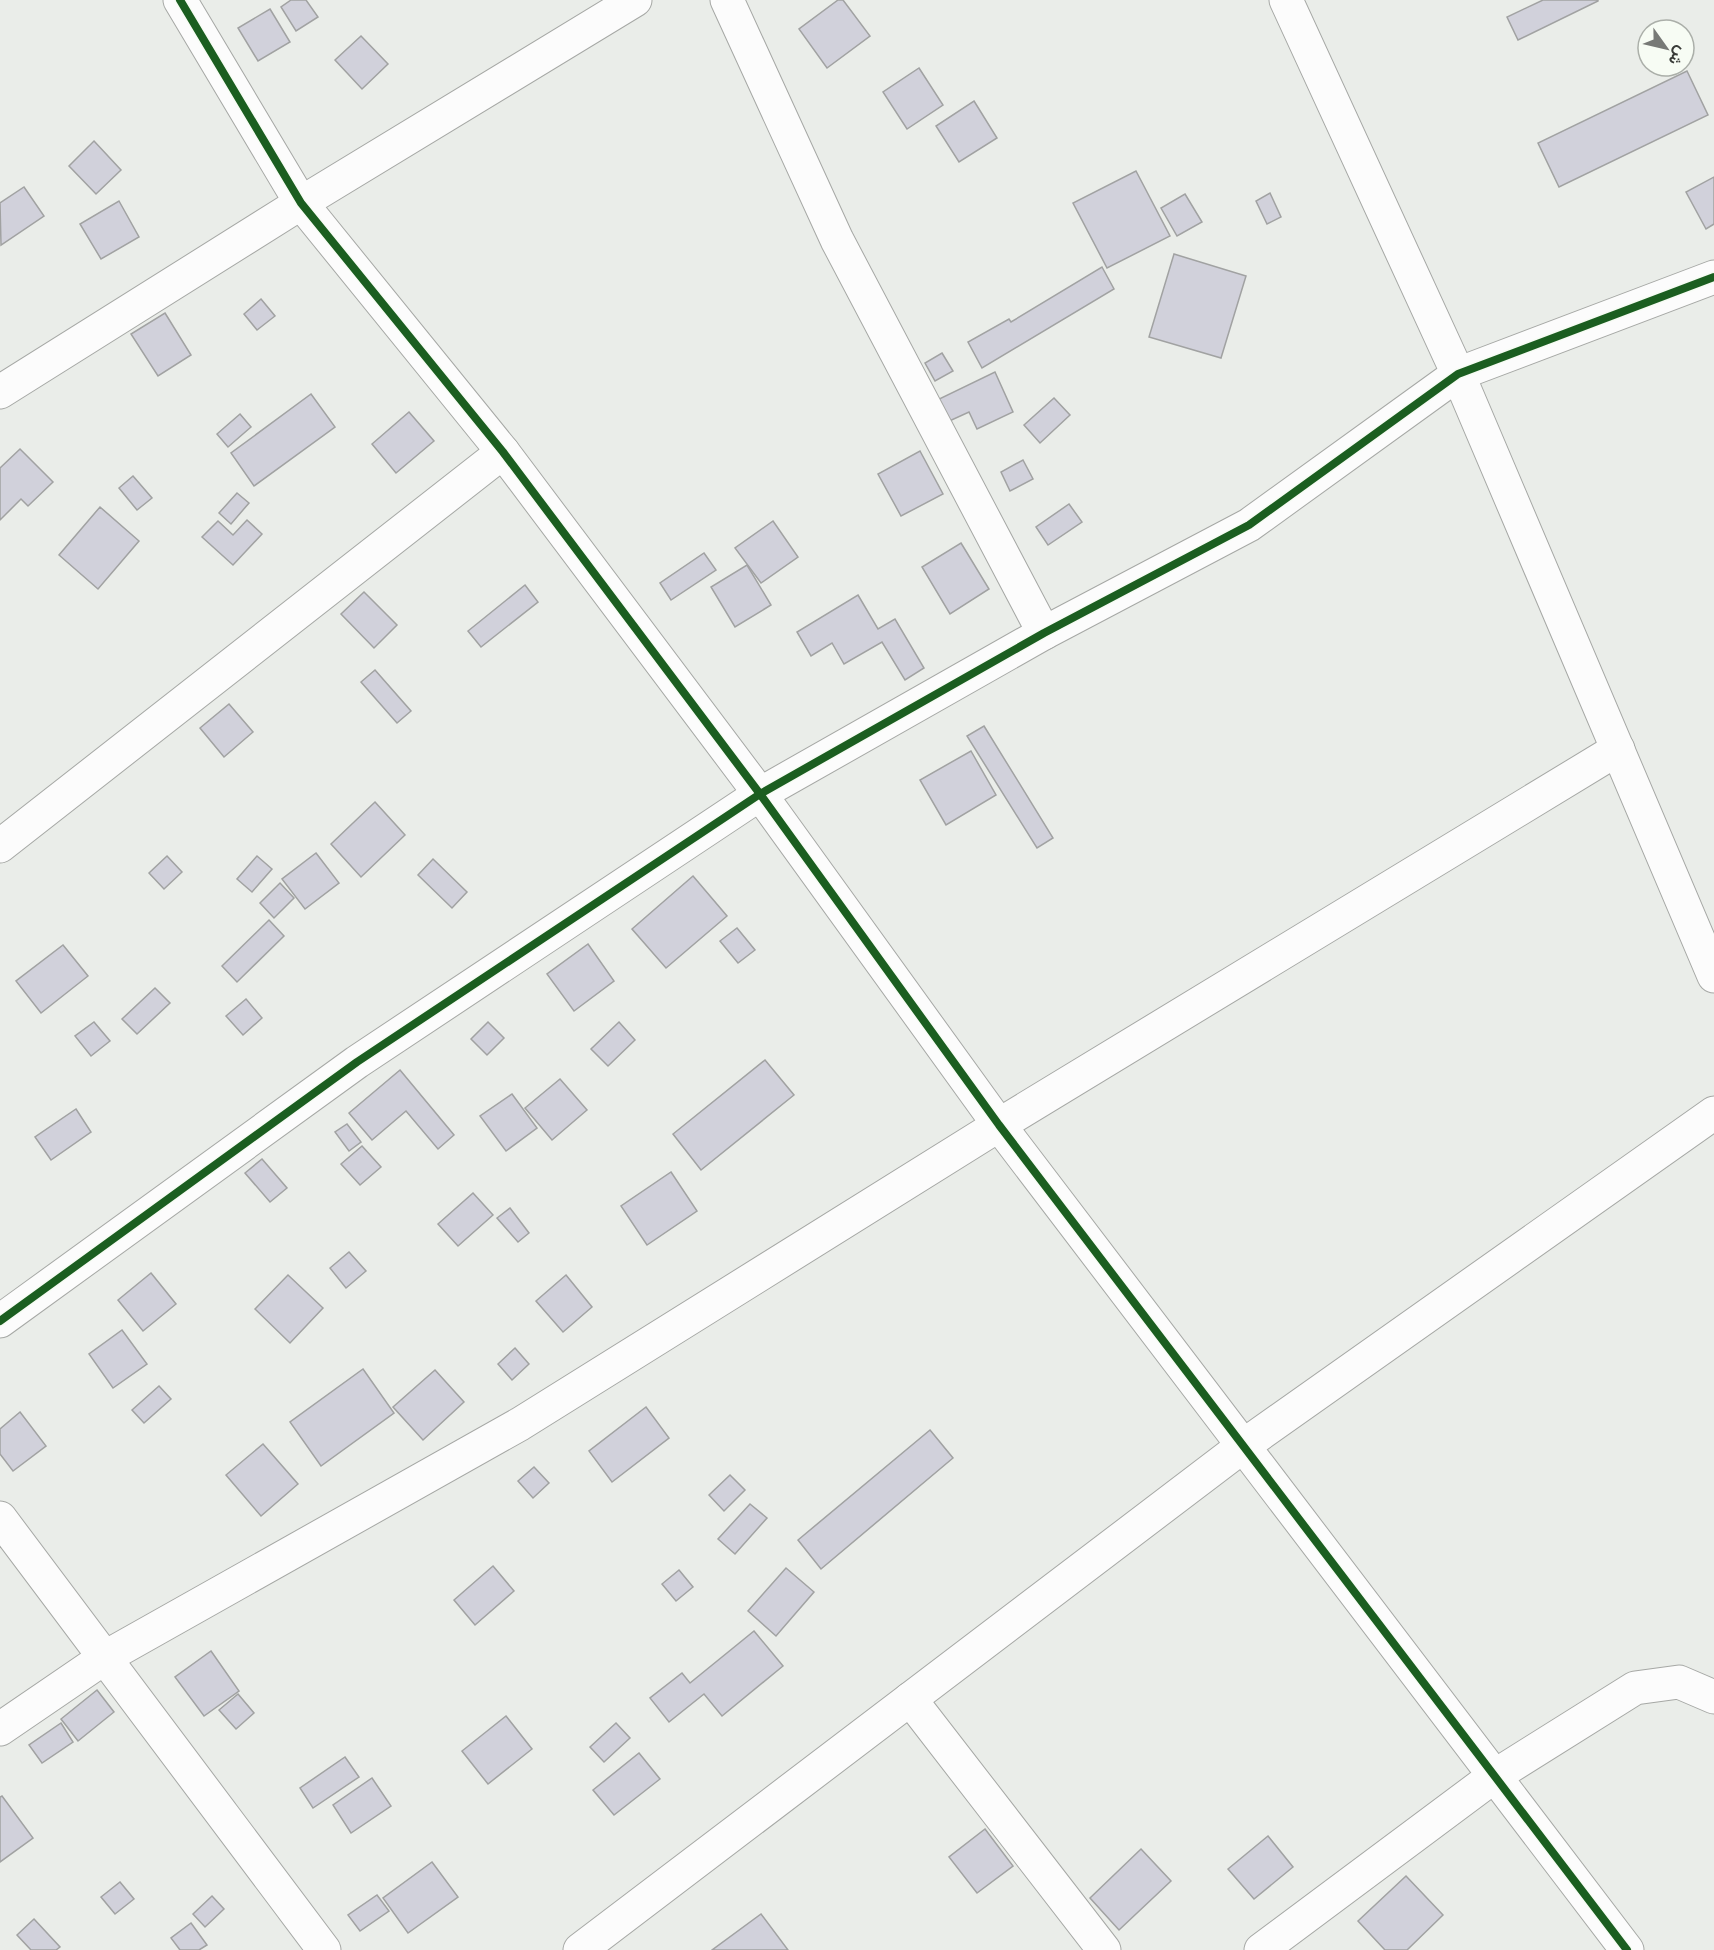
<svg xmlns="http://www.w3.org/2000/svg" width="1714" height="1950" font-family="Manrope,Vazirmatn,sans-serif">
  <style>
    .building { fill: #d1d1db; stroke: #a1a2a2; stroke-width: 1.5 }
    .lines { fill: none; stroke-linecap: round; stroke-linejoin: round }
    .minor-casing { stroke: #a6a8a5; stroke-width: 35 }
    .major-casing { stroke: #a6a8a5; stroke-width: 35 }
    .minor { stroke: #fcfcfc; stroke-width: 33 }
    .major { stroke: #fcfcfc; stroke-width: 33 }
    .cycleway-casing { stroke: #f7fcf4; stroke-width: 11 }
    .cycleway { stroke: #1b5e20; stroke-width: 8 }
  </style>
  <rect width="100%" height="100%" fill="#eaede9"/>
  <g class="building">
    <path d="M 291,0 L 306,0 L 318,17 L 296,31 L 281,7 Z"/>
    <path d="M 838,0 L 843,0 L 870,36 L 827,68 L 799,29 Z"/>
    <path d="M 1543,0 L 1598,0 L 1598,1 L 1518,40 L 1507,17 Z"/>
    <path d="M 270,9 L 290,42 L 258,61 L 238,28 Z"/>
    <path d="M 361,36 L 388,64 L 362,89 L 335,60 Z"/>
    <path d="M 919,68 L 943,105 L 907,129 L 883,92 Z"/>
    <path d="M 1687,71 L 1708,115 L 1559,187 L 1538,143 Z"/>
    <path d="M 974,101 L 997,138 L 959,162 L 936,126 Z"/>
    <path d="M 94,141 L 121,170 L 96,194 L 69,166 Z"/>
    <path d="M 1136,171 L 1170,236 L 1107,268 L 1073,203 Z"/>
    <path d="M 1714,177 L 1714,224 L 1706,229 L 1686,192 Z"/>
    <path d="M 24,187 L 44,216 L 1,245 L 0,203 Z"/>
    <path d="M 1270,193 L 1281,217 L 1267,224 L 1256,201 Z"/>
    <path d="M 1185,194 L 1202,222 L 1177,236 L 1161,208 Z"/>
    <path d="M 119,201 L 139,237 L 101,259 L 80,224 Z"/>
    <path d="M 1174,254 L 1246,276 L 1221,358 L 1149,337 Z"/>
    <path d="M 1102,267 L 1114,289 L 982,368 L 968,342 L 1009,319 L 1011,322 Z"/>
    <path d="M 261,299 L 275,316 L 257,330 L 244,314 Z"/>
    <path d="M 165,313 L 191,355 L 158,376 L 131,334 Z"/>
    <path d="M 942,353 L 953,371 L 935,381 L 925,363 Z"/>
    <path d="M 995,372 L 1013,412 L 977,429 L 969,412 L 945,423 L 935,401 Z"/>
    <path d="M 311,394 L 335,427 L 254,486 L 231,453 Z"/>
    <path d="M 1054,398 L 1070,415 L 1040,443 L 1024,425 Z"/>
    <path d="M 409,412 L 434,441 L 396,473 L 372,444 Z"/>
    <path d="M 240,414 L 251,427 L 228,447 L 217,434 Z"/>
    <path d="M 20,449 L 53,482 L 28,506 L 21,499 L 0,520 L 0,468 Z"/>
    <path d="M 920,451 L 943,494 L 901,516 L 878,474 Z"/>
    <path d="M 1023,460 L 1033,479 L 1010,491 L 1001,472 Z"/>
    <path d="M 133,476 L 152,498 L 137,510 L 119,488 Z"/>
    <path d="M 237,493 L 249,503 L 231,524 L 219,513 Z"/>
    <path d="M 1069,504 L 1082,522 L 1048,545 L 1036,527 Z"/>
    <path d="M 100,507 L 139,541 L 98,589 L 59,555 Z"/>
    <path d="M 247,520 L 262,534 L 233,565 L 202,537 L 218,521 L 233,535 Z"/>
    <path d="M 773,521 L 798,557 L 761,583 L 735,548 Z"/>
    <path d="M 961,543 L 989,589 L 950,614 L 922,567 Z"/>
    <path d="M 704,553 L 716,570 L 671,600 L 660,583 Z"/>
    <path d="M 747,565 L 771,605 L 735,627 L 711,587 Z"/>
    <path d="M 525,585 L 538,602 L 481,647 L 468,631 Z"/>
    <path d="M 364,592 L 397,625 L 374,648 L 341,614 Z"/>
    <path d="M 858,595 L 878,629 L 895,619 L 924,668 L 905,680 L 882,642 L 844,664 L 832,643 L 811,656 L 797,632 Z"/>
    <path d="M 375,670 L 411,711 L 397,723 L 361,682 Z"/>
    <path d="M 229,704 L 253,732 L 224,757 L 200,728 Z"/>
    <path d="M 984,726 L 1053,838 L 1037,848 L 967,736 Z"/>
    <path d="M 971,751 L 996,795 L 946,825 L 920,780 Z"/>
    <path d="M 375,802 L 405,835 L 361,877 L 331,844 Z"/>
    <path d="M 316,853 L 339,883 L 305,909 L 282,879 Z"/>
    <path d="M 167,856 L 182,872 L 164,889 L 149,873 Z"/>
    <path d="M 257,856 L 272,869 L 252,892 L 237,879 Z"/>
    <path d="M 433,859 L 467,892 L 452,908 L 418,875 Z"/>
    <path d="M 693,876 L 727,916 L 666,968 L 632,929 Z"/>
    <path d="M 280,883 L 294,898 L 274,918 L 260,903 Z"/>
    <path d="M 269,920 L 284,936 L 237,982 L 222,966 Z"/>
    <path d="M 737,928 L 755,950 L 738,963 L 720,941 Z"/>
    <path d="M 588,944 L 614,981 L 574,1011 L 547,974 Z"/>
    <path d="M 63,945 L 88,976 L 41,1013 L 16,981 Z"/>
    <path d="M 155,988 L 170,1003 L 137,1034 L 122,1019 Z"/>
    <path d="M 246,999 L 262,1018 L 243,1035 L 226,1016 Z"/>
    <path d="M 94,1022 L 110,1041 L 91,1056 L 75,1036 Z"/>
    <path d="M 488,1022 L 504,1038 L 487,1055 L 471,1039 Z"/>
    <path d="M 619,1022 L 635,1040 L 608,1066 L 591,1049 Z"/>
    <path d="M 765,1060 L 794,1095 L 701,1170 L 673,1134 Z"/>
    <path d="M 400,1070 L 454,1135 L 438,1149 L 406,1111 L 372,1140 L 349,1113 Z"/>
    <path d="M 560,1079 L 587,1110 L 552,1140 L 525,1108 Z"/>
    <path d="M 512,1094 L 537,1128 L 506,1151 L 480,1116 Z"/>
    <path d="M 76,1109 L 91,1132 L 51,1160 L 35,1137 Z"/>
    <path d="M 347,1124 L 361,1142 L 349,1151 L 335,1132 Z"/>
    <path d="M 362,1146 L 381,1167 L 360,1185 L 341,1164 Z"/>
    <path d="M 262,1159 L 287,1188 L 270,1202 L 245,1173 Z"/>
    <path d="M 671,1172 L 697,1211 L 647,1245 L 621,1206 Z"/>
    <path d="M 473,1193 L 493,1215 L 458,1246 L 438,1224 Z"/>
    <path d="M 510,1208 L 529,1233 L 518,1242 L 497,1218 Z"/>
    <path d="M 349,1252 L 366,1271 L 346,1288 L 330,1268 Z"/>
    <path d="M 151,1273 L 176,1304 L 143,1331 L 118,1300 Z"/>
    <path d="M 288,1275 L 323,1308 L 290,1343 L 255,1309 Z"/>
    <path d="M 566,1275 L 592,1307 L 563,1332 L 536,1301 Z"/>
    <path d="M 122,1330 L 147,1364 L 113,1388 L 89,1354 Z"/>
    <path d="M 515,1348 L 529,1364 L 512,1380 L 498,1364 Z"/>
    <path d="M 363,1369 L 394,1413 L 321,1466 L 290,1422 Z"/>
    <path d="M 435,1370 L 464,1402 L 423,1440 L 393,1407 Z"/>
    <path d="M 159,1386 L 171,1399 L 144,1423 L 132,1410 Z"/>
    <path d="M 646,1407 L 669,1438 L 612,1482 L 589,1451 Z"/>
    <path d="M 20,1412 L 46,1446 L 13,1471 L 0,1454 L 0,1429 Z"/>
    <path d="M 930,1430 L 953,1458 L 821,1569 L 798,1540 Z"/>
    <path d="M 263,1444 L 298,1484 L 261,1516 L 226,1475 Z"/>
    <path d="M 534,1467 L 549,1483 L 533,1498 L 518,1481 Z"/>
    <path d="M 730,1475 L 745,1490 L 724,1511 L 709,1495 Z"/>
    <path d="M 750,1504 L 767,1518 L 735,1554 L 718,1539 Z"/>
    <path d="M 493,1566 L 514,1591 L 475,1625 L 454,1600 Z"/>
    <path d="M 786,1568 L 814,1592 L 776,1636 L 748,1611 Z"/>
    <path d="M 679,1570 L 693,1587 L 676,1601 L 662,1584 Z"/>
    <path d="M 754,1631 L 783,1666 L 722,1716 L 704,1694 L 669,1722 L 650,1698 L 682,1673 L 690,1683 Z"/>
    <path d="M 211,1651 L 239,1691 L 204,1716 L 175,1677 Z"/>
    <path d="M 97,1690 L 114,1712 L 78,1741 L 61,1719 Z"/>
    <path d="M 238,1694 L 254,1713 L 236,1729 L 219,1710 Z"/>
    <path d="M 506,1716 L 532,1749 L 488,1784 L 462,1751 Z"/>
    <path d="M 61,1723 L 73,1742 L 42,1763 L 29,1745 Z"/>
    <path d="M 616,1723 L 630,1738 L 604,1762 L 590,1747 Z"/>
    <path d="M 639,1753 L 660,1779 L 614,1815 L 593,1790 Z"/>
    <path d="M 345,1757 L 359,1777 L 313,1808 L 300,1788 Z"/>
    <path d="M 372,1778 L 391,1806 L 351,1833 L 333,1805 Z"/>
    <path d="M 2,1796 L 33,1838 L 0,1862 L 0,1797 Z"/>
    <path d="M 985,1829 L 1013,1866 L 977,1893 L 949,1857 Z"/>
    <path d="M 1268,1836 L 1293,1867 L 1254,1899 L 1228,1869 Z"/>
    <path d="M 1141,1849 L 1171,1881 L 1119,1930 L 1090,1898 Z"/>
    <path d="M 432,1862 L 458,1897 L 408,1933 L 383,1898 Z"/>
    <path d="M 1406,1876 L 1443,1915 L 1407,1950 L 1385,1950 L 1358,1921 Z"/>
    <path d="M 120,1882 L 134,1899 L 115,1914 L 101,1897 Z"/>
    <path d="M 377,1895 L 389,1911 L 360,1931 L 348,1915 Z"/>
    <path d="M 212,1896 L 224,1909 L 205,1927 L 193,1914 Z"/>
    <path d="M 761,1914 L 788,1950 L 712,1950 Z"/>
    <path d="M 34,1919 L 60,1947 L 56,1950 L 31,1950 L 17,1935 Z"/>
    <path d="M 191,1923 L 207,1945 L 199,1950 L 180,1950 L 171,1938 Z"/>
  </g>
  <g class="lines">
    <defs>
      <g id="minor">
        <path d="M 180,0 L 301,203 L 503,452 L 760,794 L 999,1125 L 1627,1950"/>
        <path d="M 727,0 L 837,240 L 1044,633"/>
        <path d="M 0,392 L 301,203 L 635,0"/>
        <path d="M 0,846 L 503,452"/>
        <path d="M 0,1321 L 357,1062 L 760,794 L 1044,633 L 1249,525 L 1458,374 L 1714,277"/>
        <path d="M 0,1518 L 324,1950"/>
        <path d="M 910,1699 L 1104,1950"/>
        <path d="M 0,1729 L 104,1658 L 520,1424 L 999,1125 L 1618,749"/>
        <path d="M 580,1950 L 1243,1446 L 1714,1113"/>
        <path d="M 1261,1950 L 1493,1777 L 1635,1688 L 1679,1682 L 1714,1697"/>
      </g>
      <path id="major" d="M 1286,0 L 1458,374 L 1714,976"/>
    </defs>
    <use href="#minor" class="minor-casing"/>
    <use href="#major" class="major-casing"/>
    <use href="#minor" class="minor"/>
    <use href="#major" class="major"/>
    <defs>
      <g id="cycleway">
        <path d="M 180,0 L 301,203 L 503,452 L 760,794 L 999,1125 L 1627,1950"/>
        <path d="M 0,1321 L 357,1062 L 760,794 L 1044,633 L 1249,525 L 1458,374 L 1714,277"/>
      </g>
    </defs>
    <use href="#cycleway" class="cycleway-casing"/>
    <use href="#cycleway" class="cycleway"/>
  </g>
  <g transform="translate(1666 48) rotate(124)"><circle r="28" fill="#f7fcf4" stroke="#abafa9" stroke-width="1.5"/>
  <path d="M0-4.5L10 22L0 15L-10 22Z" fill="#777976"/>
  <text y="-9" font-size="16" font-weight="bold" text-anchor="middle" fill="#393b38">ش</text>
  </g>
</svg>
